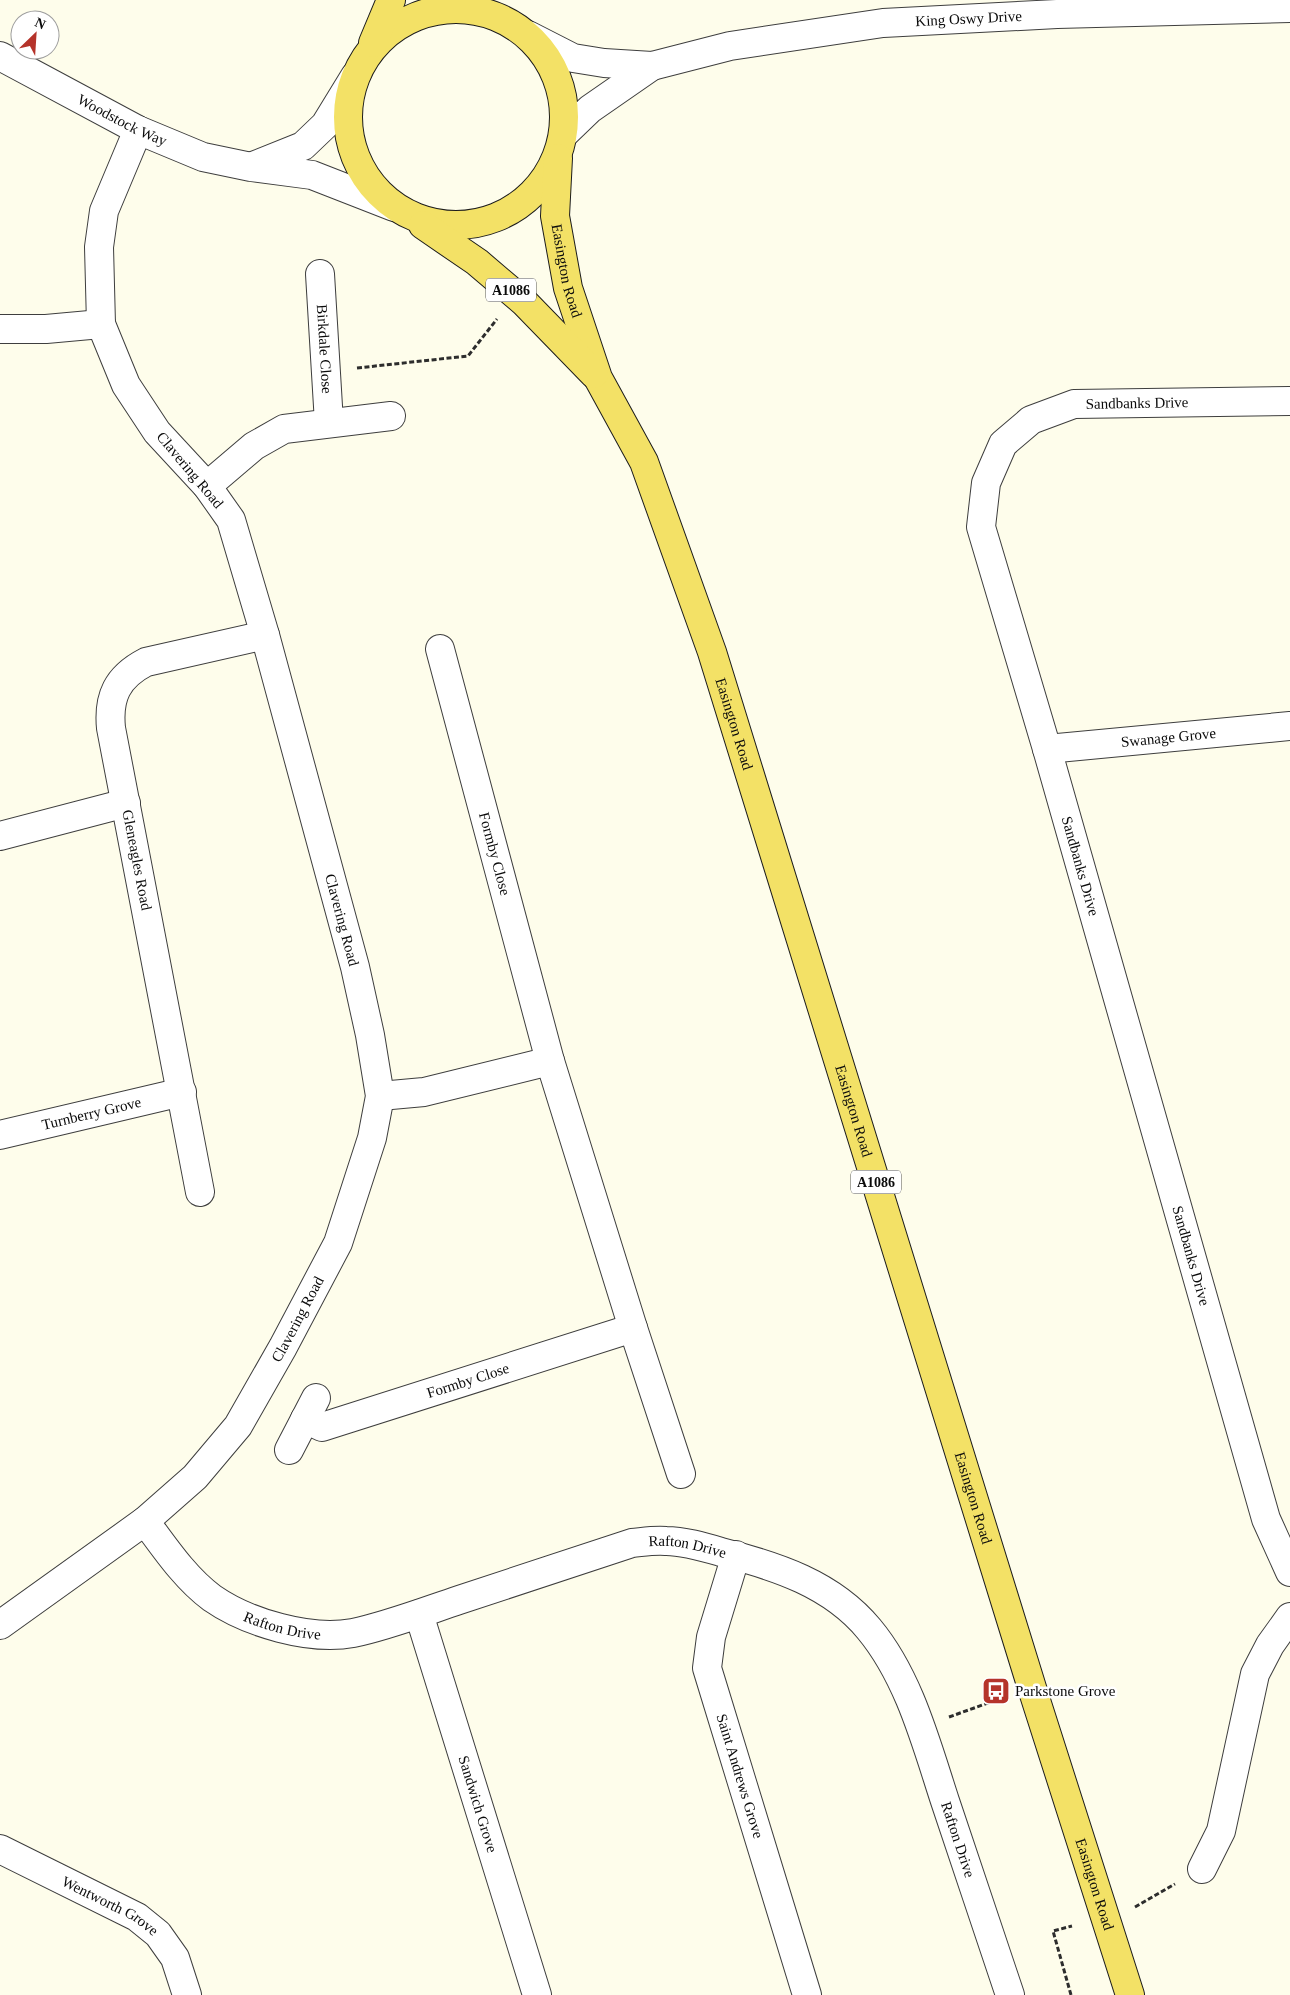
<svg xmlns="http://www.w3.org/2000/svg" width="1290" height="1995" font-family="'Times New Roman',serif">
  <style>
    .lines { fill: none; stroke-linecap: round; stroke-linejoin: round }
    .minor-casing { stroke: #3e3e3e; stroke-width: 30 }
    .tertiary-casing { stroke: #3e3e3e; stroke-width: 30 }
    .primary-casing { stroke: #1c1c1c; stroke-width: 30 }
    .path { stroke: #2d2d2d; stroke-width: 3; stroke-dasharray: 5 2.5; stroke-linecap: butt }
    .minor { stroke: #fff; stroke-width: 28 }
    .tertiary { stroke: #fff; stroke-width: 28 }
    .primary { stroke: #f3e166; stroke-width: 28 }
    .labels { text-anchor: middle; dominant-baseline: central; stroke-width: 5; stroke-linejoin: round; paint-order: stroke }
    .shield { fill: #fff; stroke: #545454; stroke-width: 1 }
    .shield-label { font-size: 14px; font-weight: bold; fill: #0b0b0b }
    .street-label { font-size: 15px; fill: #0b0b0b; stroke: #fff }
    .poi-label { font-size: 15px; fill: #0b0b0b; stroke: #fff; text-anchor: start }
  </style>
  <rect width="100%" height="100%" fill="#fefdeb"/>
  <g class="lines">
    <defs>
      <g id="minor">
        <path id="s1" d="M 320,274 L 329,423"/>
        <path d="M 0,329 L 46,329 L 101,324"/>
        <path id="s2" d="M 1290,401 L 1074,404 L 1031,420 L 1003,444 L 986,483 L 981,527 L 1047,749 L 1266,1519 L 1290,1572"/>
        <path d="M 207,486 L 254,446 L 284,429 L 391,416"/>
        <path id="s3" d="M 440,649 L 550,1061 L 633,1328 L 681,1474"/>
        <path id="s4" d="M 1047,749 L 1290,726"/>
        <path d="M 0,836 L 126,803"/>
        <path d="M 380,1096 L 424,1092 L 550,1061"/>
        <path id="s5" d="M 0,1135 L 182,1092"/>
        <path d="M 200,1192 L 111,728 C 108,697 117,677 146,662 L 265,635"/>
        <path id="s6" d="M 305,1419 L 322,1427 L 633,1328"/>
        <path d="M 289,1450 L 316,1398"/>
        <path id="s7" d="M 145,1521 C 165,1548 185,1578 212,1598 C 248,1623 310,1641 353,1633 C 387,1626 426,1611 459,1600 C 516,1581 574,1562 632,1543 C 643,1542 654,1540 666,1541 C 684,1541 704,1547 721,1552 C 776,1566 832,1584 869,1629 C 909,1677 926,1743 945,1801 C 967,1866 988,1930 1010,1995"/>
        <path id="s8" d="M 736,1555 L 711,1637 L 707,1668 L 807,1995"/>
        <path id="s9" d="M 419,1614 L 537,1995"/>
        <path id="s10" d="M 0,1849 L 137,1917 L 158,1934 L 175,1958 L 187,1995"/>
        <path d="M 1202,1869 L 1221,1831 L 1255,1674 L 1270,1645 L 1290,1617"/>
      </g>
      <g id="tertiary">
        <path id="s11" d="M 528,35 L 573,58 L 604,63 L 652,66 L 730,46 L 883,23 L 1057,14 L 1290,8"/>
        <path id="s12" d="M 0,56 L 138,130 L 203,157 L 251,167 L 312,175 L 394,207"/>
        <path d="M 564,134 L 590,109 L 652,66"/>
        <path d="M 253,166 L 303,146 L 325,125 L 355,76"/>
        <path id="s13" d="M 0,1625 L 145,1521 L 195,1477 L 238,1426 L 283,1347 L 338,1243 L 372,1138 L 380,1096 L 370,1035 L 355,967 L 265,635 L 231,520 L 207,486 L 157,432 L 126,385 L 101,324 L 99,247 L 104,211 L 138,130"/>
      </g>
      <g id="primary">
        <circle cx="456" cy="117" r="108"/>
        <path d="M 373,43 L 391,0"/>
        <path id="s14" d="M 558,158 L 555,216 L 568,288 L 598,378 L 644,462 L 712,652 L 1032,1688 L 1130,1995"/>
        <path d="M 423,225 L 477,262 L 524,302 L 594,374"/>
      </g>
    </defs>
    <use href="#minor" class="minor-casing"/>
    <use href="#tertiary" class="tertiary-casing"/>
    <use href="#primary" class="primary-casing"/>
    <g class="path">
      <path d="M 357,368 L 468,356 L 497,319"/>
      <path d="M 949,1717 L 1002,1698"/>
      <path d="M 1135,1907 L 1175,1884"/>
      <path d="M 1071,1995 L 1053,1931 L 1072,1926"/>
    </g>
    <use href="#minor" class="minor"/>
    <use href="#tertiary" class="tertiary"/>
    <use href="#primary" class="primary"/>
  </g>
  <defs>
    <symbol id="bus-square" viewBox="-11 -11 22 22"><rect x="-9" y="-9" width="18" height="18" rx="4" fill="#b5332a" stroke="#fff"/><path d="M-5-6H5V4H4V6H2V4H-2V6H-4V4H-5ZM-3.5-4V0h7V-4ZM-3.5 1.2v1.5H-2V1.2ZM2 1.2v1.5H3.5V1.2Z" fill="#fff"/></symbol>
  </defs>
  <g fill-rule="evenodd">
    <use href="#bus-square" x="980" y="1675" width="32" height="32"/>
  </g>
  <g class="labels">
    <g class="shield">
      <rect x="486" y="278.5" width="50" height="23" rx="4"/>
      <rect x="851" y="1170.5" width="50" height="23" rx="4"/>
    </g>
    <g class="shield-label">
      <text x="511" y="290">A1086</text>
      <text x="876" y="1182">A1086</text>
    </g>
    <g class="street-label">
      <text stroke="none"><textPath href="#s11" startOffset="451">King Oswy Drive</textPath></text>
      <text stroke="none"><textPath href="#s12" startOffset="138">Woodstock Way</textPath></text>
      <text stroke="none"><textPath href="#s14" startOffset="114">Easington Road</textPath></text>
      <text stroke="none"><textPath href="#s1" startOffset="75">Birkdale Close</textPath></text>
      <text transform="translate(1137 403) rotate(-1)">Sandbanks Drive</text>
      <text transform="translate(190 470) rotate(50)">Clavering Road</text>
      <text stroke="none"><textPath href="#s14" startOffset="599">Easington Road</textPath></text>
      <text stroke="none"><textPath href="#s4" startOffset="122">Swanage Grove</textPath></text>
      <text stroke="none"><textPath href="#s3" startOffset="212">Formby Close</textPath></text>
      <text transform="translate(137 860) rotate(79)">Gleneagles Road</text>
      <text stroke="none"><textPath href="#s2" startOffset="739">Sandbanks Drive</textPath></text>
      <text transform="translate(342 920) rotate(75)">Clavering Road</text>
      <text stroke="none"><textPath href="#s14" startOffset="1004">Easington Road</textPath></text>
      <text stroke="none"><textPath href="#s5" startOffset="94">Turnberry Grove</textPath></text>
      <text stroke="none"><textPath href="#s2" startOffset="1144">Sandbanks Drive</textPath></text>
      <text stroke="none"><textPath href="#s13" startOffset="434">Clavering Road</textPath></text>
      <text stroke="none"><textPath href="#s6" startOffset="172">Formby Close</textPath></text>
      <text stroke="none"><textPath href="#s14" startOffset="1409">Easington Road</textPath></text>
      <text stroke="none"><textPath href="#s7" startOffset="600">Rafton Drive</textPath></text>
      <text stroke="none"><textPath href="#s7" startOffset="179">Rafton Drive</textPath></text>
      <text stroke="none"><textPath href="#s8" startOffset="230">Saint Andrews Grove</textPath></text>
      <text stroke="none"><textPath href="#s9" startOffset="199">Sandwich Grove</textPath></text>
      <text stroke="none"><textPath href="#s7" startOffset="1034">Rafton Drive</textPath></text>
      <text stroke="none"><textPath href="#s14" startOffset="1814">Easington Road</textPath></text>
      <text stroke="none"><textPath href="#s10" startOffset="124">Wentworth Grove</textPath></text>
    </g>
    <g class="poi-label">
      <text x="1015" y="1691">Parkstone Grove</text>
    </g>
  </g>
  <g transform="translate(35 35) rotate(25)"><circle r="24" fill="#ffffff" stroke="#9d9d9d"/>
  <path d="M0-4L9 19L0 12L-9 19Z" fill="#b5332a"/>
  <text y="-8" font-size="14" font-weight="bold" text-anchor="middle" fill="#0b0b0b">N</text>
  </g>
</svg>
